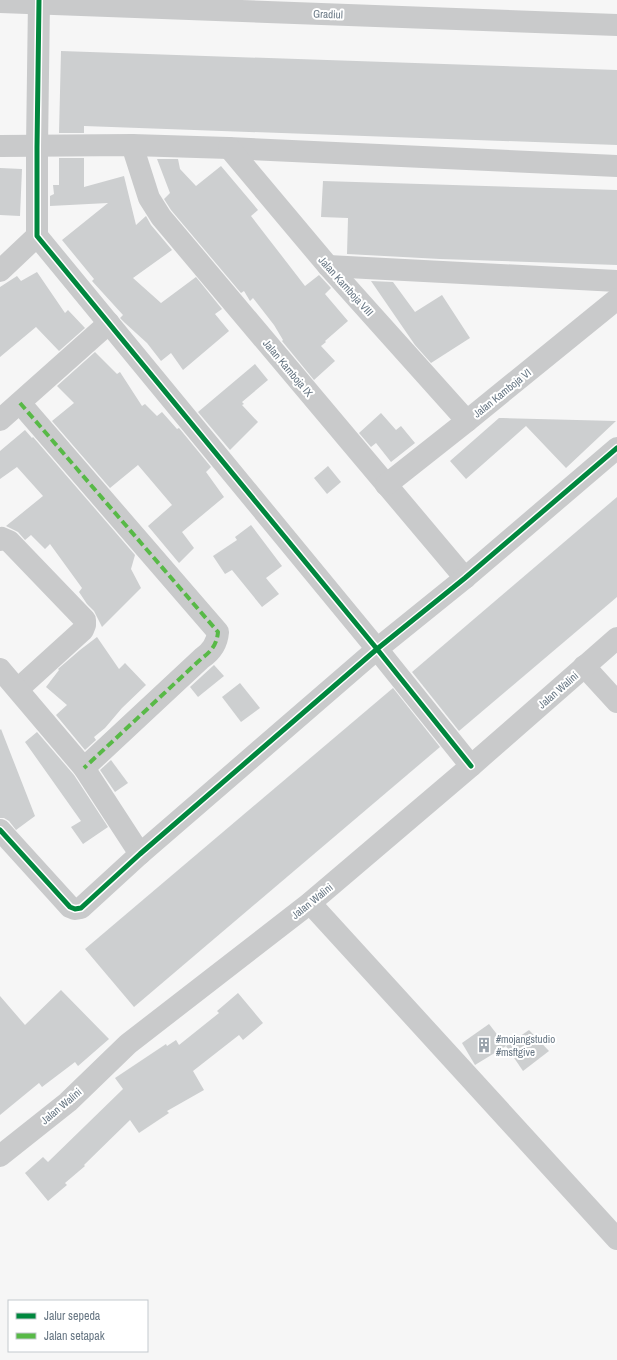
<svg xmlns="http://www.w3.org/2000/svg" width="617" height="1360" font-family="'Archivo Narrow',sans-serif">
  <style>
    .building { fill: #cdcfd0 }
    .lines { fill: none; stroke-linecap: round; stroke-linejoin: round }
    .minor { stroke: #c9cacb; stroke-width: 22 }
    .quiet { stroke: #58b947; stroke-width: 4; stroke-dasharray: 8 4; stroke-linecap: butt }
    .cycleway-casing { stroke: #fff; stroke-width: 8 }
    .cycleway { stroke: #00873e; stroke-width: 5 }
    .labels { text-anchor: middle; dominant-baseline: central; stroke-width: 4; stroke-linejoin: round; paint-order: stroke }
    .street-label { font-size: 11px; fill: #687784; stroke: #fff }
    .poi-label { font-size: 11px; fill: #687784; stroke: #fff; text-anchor: start }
  </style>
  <rect width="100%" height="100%" fill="#f6f6f6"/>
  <g class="building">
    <path d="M 61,51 L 617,70 L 617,145 L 84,126 L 84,133 L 59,133 Z"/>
    <path d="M 59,158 L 84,158 L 84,187 L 124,176 L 136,225 L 146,216 L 151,225 L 172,250 L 133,278 L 161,303 L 196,277 L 222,309 L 215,314 L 229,331 L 183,370 L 171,353 L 161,361 L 147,343 L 125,323 L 120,318 L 123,315 L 92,281 L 94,279 L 62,240 L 108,203 L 50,206 L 50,196 L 54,194 L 53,185 L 59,185 Z"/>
    <path d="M 157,159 L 178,159 L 180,169 L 196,186 L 221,166 L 258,210 L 251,216 L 305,286 L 319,275 L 331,288 L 325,294 L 348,321 L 325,341 L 326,342 L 321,346 L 335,361 L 314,380 L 282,341 L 283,340 L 274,325 L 253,298 L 250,301 L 244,291 L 241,293 L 171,210 L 164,199 L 170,193 Z"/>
    <path d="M 0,168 L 22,169 L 20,216 L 0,215 Z"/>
    <path d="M 323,181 L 617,190 L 617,265 L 440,259 L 347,254 L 348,218 L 321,217 Z"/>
    <path d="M 37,272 L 65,313 L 68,310 L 85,328 L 59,351 L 36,327 L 0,357 L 0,287 L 17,276 L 21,281 Z"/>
    <path d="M 371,281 L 393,282 L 415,312 L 442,295 L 470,338 L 431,363 L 415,345 Z"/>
    <path d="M 95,352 L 117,374 L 120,372 L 142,406 L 145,404 L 157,416 L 162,412 L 177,429 L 179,428 L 211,467 L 206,472 L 224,497 L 182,532 L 194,548 L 179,563 L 148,526 L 172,505 L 138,465 L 110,488 L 52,421 L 74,403 L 57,386 Z"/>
    <path d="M 255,364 L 268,380 L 242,402 L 244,404 L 242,405 L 258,422 L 230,450 L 198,412 Z"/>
    <path d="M 381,413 L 396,430 L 401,426 L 415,443 L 391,462 L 376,443 L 371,447 L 359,433 Z"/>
    <path d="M 499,418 L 503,418 L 616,421 L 566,468 L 526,426 L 466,479 L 450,461 Z"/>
    <path d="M 25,430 L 32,438 L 33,437 L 135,555 L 131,569 L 141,588 L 102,627 L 94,611 L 87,604 L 79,592 L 82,588 L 50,544 L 45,549 L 31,535 L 25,540 L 18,532 L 6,526 L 43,496 L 17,467 L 0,479 L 0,451 Z"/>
    <path d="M 328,466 L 341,482 L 327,494 L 314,478 Z"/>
    <path d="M 617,497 L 617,597 L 459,731 L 412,672 Z"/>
    <path d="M 251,525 L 282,566 L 266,578 L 279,594 L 262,607 L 232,570 L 225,574 L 213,556 L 237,540 L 235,537 Z"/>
    <path d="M 97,637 L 119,669 L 125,663 L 146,685 L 122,708 L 105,728 L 94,737 L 96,740 L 85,750 L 56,715 L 67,705 L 46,687 L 59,670 L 58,669 L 80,650 Z"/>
    <path d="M 214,665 L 224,676 L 198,697 L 190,687 Z"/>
    <path d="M 240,683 L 260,708 L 241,722 L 222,697 Z"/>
    <path d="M 393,688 L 440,747 L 134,1007 L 85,949 Z"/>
    <path d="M 1,729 L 35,816 L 16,830 L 9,821 L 4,818 L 0,818 L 0,730 Z"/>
    <path d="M 37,732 L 74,775 L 108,827 L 83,844 L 71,827 L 81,821 L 25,742 Z"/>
    <path d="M 111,760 L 128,783 L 115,792 L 100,770 Z"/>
    <path d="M 61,990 L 109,1039 L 78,1066 L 75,1062 L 42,1087 L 39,1083 L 0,1115 L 0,996 L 25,1025 Z"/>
    <path d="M 238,993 L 263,1023 L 243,1040 L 239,1035 L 193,1071 L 204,1090 L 167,1111 L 169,1113 L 139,1133 L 130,1120 L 84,1165 L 85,1166 L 65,1183 L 67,1185 L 48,1201 L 25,1173 L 43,1157 L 48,1162 L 123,1089 L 115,1078 L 166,1044 L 167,1046 L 176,1040 L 179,1045 L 219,1013 L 217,1011 Z"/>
    <path d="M 489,1024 L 506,1046 L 475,1065 L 462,1043 Z"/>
    <path d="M 529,1030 L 549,1051 L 523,1071 L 506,1046 Z"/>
  </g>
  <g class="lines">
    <g class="minor">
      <path d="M 39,0 L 37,147 L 37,236 L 377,649 L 471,766"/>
      <path d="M 0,2 L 617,25"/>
      <path d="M 132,145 L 149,198 L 161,217 L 465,578"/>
      <path d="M 0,146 L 132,145 L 229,148 L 617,166"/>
      <path d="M 229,148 L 328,266 L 467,421"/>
      <path d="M 328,266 L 617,281"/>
      <path d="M 0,271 L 37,236"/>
      <path d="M 20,403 L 218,632 C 217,644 211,652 202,658 L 84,768"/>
      <path d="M 0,420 L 109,323"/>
      <path d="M 386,485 L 467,421 L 617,299"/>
      <path d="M 0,540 L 2,538 L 9,541 L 85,620 L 85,625 L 83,630 L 18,689"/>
      <path d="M 584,666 L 617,702"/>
      <path d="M 0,669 L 84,768 L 140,854"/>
      <path d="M 0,830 L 70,907 L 75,909 L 81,908 L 140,854 L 377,649 L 465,578 L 617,448"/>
      <path d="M 310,903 L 617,1239"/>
      <path d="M 0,1156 L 68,1102 L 128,1044 L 310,903 L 471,766 L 617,638"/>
    </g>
    <path class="quiet" d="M 20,403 L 218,632 C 217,644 211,652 202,658 L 84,768"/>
    <defs>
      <g id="cycleway">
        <path d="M 39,0 L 37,147 L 37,236 L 377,649 L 471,766"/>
        <path d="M 0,830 L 70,907 L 75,909 L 81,908 L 140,854 L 377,649 L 465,578 L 617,448"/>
      </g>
    </defs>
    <use href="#cycleway" class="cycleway-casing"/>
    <use href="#cycleway" class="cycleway"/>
  </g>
  <defs>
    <symbol id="building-bare" viewBox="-9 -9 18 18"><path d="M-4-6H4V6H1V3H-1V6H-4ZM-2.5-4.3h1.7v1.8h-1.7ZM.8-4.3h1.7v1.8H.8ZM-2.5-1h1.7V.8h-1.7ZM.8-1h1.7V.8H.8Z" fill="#9aa3ac" stroke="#fff" stroke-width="2.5" paint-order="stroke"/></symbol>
  </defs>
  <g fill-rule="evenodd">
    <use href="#building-bare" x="473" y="1034" width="22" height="22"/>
  </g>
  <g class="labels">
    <g class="street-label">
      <text transform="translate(328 14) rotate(2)">Gradiul</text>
      <text transform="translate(346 286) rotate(48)">Jalan Kamboja VIII</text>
      <text transform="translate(288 368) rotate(50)">Jalan Kamboja IX</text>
      <text transform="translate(502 393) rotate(-39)">Jalan Kamboja VI</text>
      <text transform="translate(558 690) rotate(-41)">Jalan Walini</text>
      <text transform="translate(312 901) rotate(-39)">Jalan Walini</text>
      <text transform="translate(61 1106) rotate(-40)">Jalan Walini</text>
    </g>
    <g class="poi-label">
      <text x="496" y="1039">#mojangstudio<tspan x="496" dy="13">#msftgive</tspan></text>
    </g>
  </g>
  <rect x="8" y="1300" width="140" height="52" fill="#ffffff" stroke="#c3c9ce"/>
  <rect x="16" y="1313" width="20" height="6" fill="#00873e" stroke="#c3c9ce"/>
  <text x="44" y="1320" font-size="12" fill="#687784">Jalur sepeda</text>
  <rect x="16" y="1333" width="20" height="6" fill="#58b947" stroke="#c3c9ce"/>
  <text x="44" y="1340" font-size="12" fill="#687784">Jalan setapak</text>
</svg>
